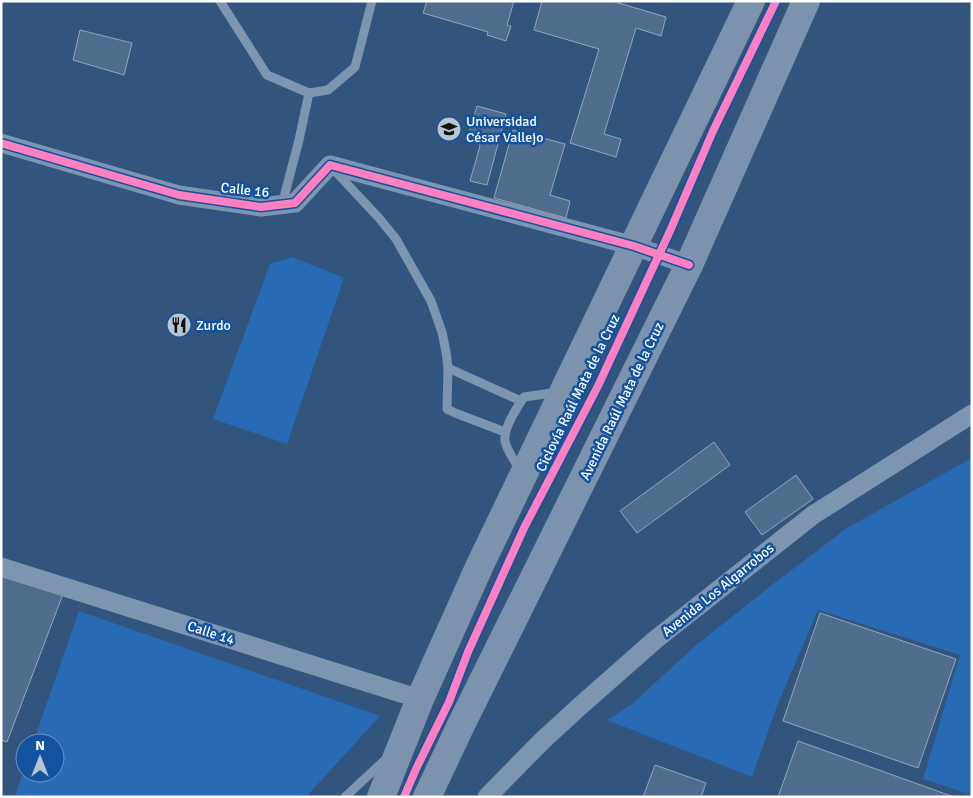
<svg xmlns="http://www.w3.org/2000/svg" width="973" height="798" font-family="Signika,sans-serif">
  <style>
    .green { fill: #286ab4 }
    .building { fill: #506c8c; stroke: #92a6bc }
    .lines { fill: none; stroke-linecap: round; stroke-linejoin: round }
    .lane { stroke: #7d95af; stroke-width: 9 }
    .street { stroke: #7d95af; stroke-width: 19 }
    .primary { stroke: #7c92ad; stroke-width: 28 }
    .cycleway-casing { stroke: #13529e; stroke-width: 11 }
    .cycleway { stroke: #ff80c0; stroke-width: 8 }
    .labels { text-anchor: middle; dominant-baseline: central; stroke-width: 5; stroke-linejoin: round; paint-order: stroke }
    .poi-label { font-size: 14px; fill: #fff; stroke: #13529e; text-anchor: start }
    .street-label { font-size: 14px; fill: #fff; stroke: #13529e }
  </style>
  <rect width="100%" height="100%" fill="#32557e"/>
  <g class="green">
    <path d="M 292,257 L 344,278 L 287,444 L 213,419 L 270,264 Z"/>
    <path d="M 972,458 L 972,795 L 923,779 L 960,655 L 818,610 L 777,706 L 752,777 L 607,720 L 631,705 L 695,646 L 768,588 L 847,528 Z"/>
    <path d="M 79,611 L 380,716 L 306,797 L 15,797 L 25,766 L 25,773 L 55,773 L 55,743 L 33,743 Z"/>
  </g>
  <g class="building">
    <path d="M 427,1 L 514,1 L 507,25 L 511,26 L 506,41 L 487,35 L 488,32 L 423,13 Z"/>
    <path d="M 542,1 L 612,1 L 666,17 L 661,36 L 636,28 L 604,134 L 621,139 L 616,157 L 570,143 L 599,49 L 534,30 Z"/>
    <path d="M 80,30 L 132,43 L 124,75 L 73,60 Z"/>
    <path d="M 477,106 L 506,114 L 487,185 L 470,181 L 480,146 L 469,133 Z"/>
    <path d="M 513,130 L 565,144 L 550,195 L 570,201 L 566,218 L 494,198 Z"/>
    <path d="M 714,442 L 730,465 L 637,533 L 620,511 Z"/>
    <path d="M 796,475 L 813,499 L 762,535 L 745,512 Z"/>
    <path d="M 1,574 L 63,594 L 7,742 L 1,740 Z"/>
    <path d="M 820,613 L 956,659 L 918,768 L 783,721 Z"/>
    <path d="M 798,741 L 954,797 L 778,797 Z"/>
    <path d="M 655,765 L 706,783 L 701,797 L 643,797 Z"/>
  </g>
  <g class="lines">
    <g class="lane">
      <path d="M 220,1 L 267,75 L 309,93 L 328,90 L 355,67 L 372,1"/>
      <path d="M 335,171 L 379,218 L 396,239 L 431,301 L 442,332 L 446,352 L 448,368 L 447,409 L 455,413 L 505,432"/>
      <path d="M 282,205 L 299,140 L 309,93"/>
      <path d="M 448,368 L 521,401"/>
      <path d="M 520,470 C 516,463 506,449 505,441 C 503,428 517,408 524,397 L 559,392"/>
      <path d="M 345,797 L 386,759"/>
    </g>
    <g class="street">
      <path d="M 1,143 L 179,195 L 261,207 L 295,203 L 330,165 L 634,246 L 689,265"/>
      <path d="M 1,567 L 420,699"/>
      <path d="M 487,797 L 542,741 L 579,707 L 655,640 L 813,515 L 972,414"/>
    </g>
    <g class="primary">
      <path d="M 381,797 L 420,699 L 480,565 L 751,1"/>
      <path d="M 427,797 L 461,725 L 689,265 L 806,1"/>
    </g>
    <defs>
      <g id="cycleway">
        <path d="M 1,143 L 179,195 L 261,207 L 295,203 L 330,165 L 634,246 L 689,265"/>
        <path d="M 404,797 L 416,769 L 449,702 L 468,652 L 524,528 L 598,386 L 670,231 L 713,131 L 776,1"/>
      </g>
    </defs>
    <use href="#cycleway" class="cycleway-casing"/>
    <use href="#cycleway" class="cycleway"/>
  </g>
  <defs>
    <symbol id="university-disc" viewBox="-11 -11 22 22"><circle r="9.5" fill="#b7c4d2" stroke="#13529e"/><path d="M0-5L7-2L0 1L-7-2ZM-4 1L0 2.5L4 1V4Q0 6-4 4Z" fill="#111"/></symbol>
    <symbol id="restaurant-disc" viewBox="-11 -11 22 22"><circle r="9.5" fill="#b7c4d2" stroke="#13529e"/><path d="M-5-6h1v4h1v-4h1v4h1v-4h1v5L-1.5 .5V6h-2V.5L-5-1ZM5-6V6H3V1.5H1.5Q1.5-4 5-6Z" fill="#111"/></symbol>
  </defs>
  <g fill-rule="evenodd">
    <use href="#university-disc" x="435" y="115" width="28" height="28"/>
    <use href="#restaurant-disc" x="165" y="311" width="28" height="28"/>
  </g>
  <g class="labels">
    <g class="poi-label">
      <text x="466" y="121">Universidad<tspan x="466" dy="16">César Vallejo</tspan></text>
      <text x="196" y="325">Zurdo</text>
    </g>
    <g class="street-label">
      <text transform="translate(245 190) rotate(6)">Calle 16</text>
      <text transform="translate(578 393) rotate(-64)">Ciclovía Raúl Mata de la Cruz</text>
      <text transform="translate(622 401) rotate(-64)">Avenida Raúl Mata de la Cruz</text>
      <text transform="translate(718 590) rotate(-39)">Avenida Los Algarrobos</text>
      <text transform="translate(211 633) rotate(18)">Calle 14</text>
    </g>
  </g>
  <rect width="973" height="798" fill="none" stroke="#ffffff" stroke-width="5"/>
  <g transform="translate(40 758)"><circle r="24" fill="#13529e" stroke="#7197c5"/>
  <path d="M0-4L9 19L0 12L-9 19Z" fill="#b7c4d2"/>
  <text y="-8" font-size="14" font-weight="bold" text-anchor="middle" fill="#ffffff">N</text>
  </g>
</svg>
